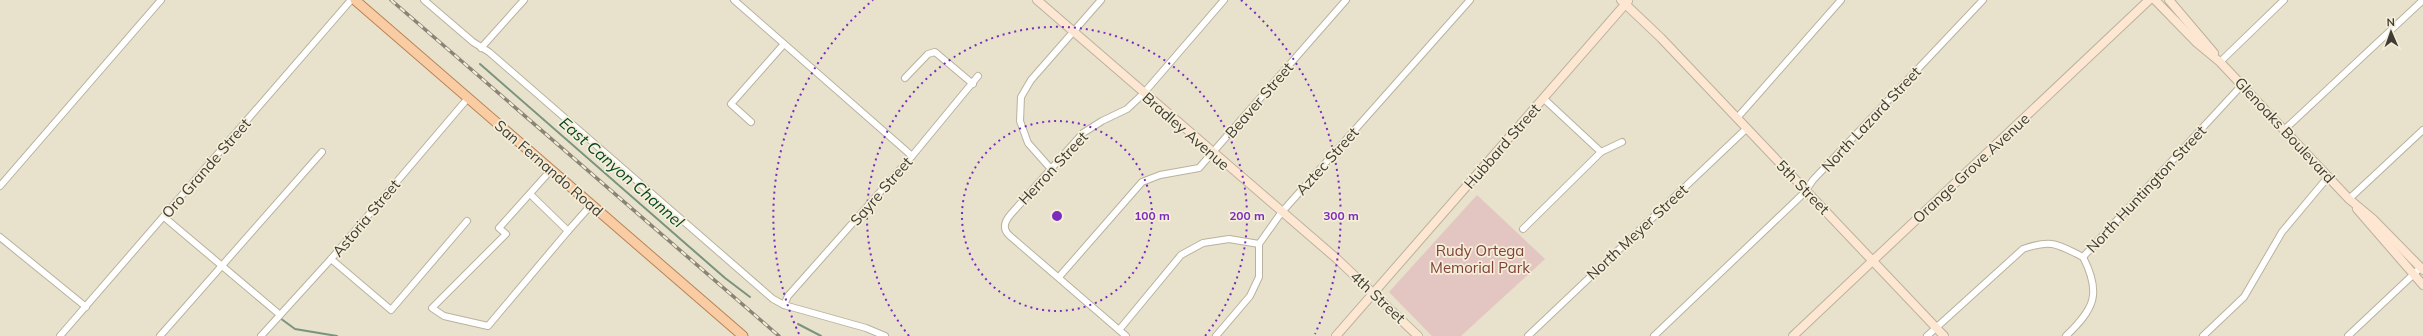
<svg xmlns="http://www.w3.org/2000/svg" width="2423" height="336" font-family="Mulish,sans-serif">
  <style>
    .green { fill: #e3c6c1 }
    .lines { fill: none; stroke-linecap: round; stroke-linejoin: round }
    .stream { stroke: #79947e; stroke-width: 2 }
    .street-casing { stroke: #b9b29e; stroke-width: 8 }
    .secondary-casing { stroke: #b9b29e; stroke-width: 10 }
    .primary-casing { stroke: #b78456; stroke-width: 11 }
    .street { stroke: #fff; stroke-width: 6 }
    .secondary { stroke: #fde6d2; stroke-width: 8 }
    .primary { stroke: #facca4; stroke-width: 9 }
    .rail-casing { stroke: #898476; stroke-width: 3.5 }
    .rail { stroke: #f5eed8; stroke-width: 2; stroke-dasharray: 6; stroke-linecap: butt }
    .ring { fill: none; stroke: #7b2cbf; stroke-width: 2; stroke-dasharray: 2 4 }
    .labels { text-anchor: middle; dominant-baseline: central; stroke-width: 3.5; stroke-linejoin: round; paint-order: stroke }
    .street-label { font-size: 15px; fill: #3f3c34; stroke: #f5eed8 }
    .park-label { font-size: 15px; fill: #80423a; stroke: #f5eed8 }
    .water-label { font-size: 16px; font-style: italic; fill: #004523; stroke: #f5eed8 }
    .centre { fill: #7b2cbf; stroke: #f5eed8; stroke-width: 2 }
    .ring-label { font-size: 12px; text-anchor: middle; font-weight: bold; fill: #7b2cbf; stroke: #f5eed8; stroke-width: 3.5; stroke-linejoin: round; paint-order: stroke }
  </style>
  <rect width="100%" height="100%" fill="#e8e1cb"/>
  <path class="green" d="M 1477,195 L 1545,259 L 1461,336 L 1432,336 L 1389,292 Z"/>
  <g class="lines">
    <g class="stream">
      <path d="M 480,64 L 725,278 L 750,297"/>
      <path d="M 280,318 L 295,329 L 337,336"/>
      <path d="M 798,324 L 821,336"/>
    </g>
    <defs>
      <g id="street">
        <path d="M 424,0 L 473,42 L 489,52 L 773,299 L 784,305 L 866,328 L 885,336"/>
        <path d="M 734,0 L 912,156"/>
        <path d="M 481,48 L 524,0"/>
        <path d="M 2220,62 L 2284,0"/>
        <path d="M 905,78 L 928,54 L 935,52 L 973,84"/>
        <path d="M 1543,98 L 1601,152"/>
        <path d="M 1737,118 L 1841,0"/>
        <path d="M 751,122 L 731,104 L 784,44"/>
        <path d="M 2284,130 L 2422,1"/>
        <path d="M 1051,169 L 1028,143 L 1020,121 L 1021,97 L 1031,80 L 1101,0"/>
        <path d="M 551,170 L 499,228 L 506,234 L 432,308 L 444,316 L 488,326 L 568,231"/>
        <path d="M 0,186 L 161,0"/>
        <path d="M 530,194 L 568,231 L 591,205"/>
        <path d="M 2349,199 L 2423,130"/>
        <path d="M 164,217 L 279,314"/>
        <path d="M 1523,229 L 1601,152 L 1622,142"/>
        <path d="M 0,237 L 86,307"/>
        <path d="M 331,259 L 391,310 L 467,221"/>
        <path d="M 1059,277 L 1142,182 L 1160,175 L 1199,168 L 1346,0"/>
        <path d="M 784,305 L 788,296 L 912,156 L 978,76"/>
        <path d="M 1119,330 L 1181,255 L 1203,243 L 1229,239 L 1259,244"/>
        <path d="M 60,336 L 351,0"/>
        <path d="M 160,336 L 322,152"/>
        <path d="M 261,336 L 331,259 L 468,98"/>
        <path d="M 1126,336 L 1010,236 C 1002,229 1004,222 1011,214 L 1083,133 L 1102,121 L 1127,109 L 1143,94 L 1224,0"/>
        <path d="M 1216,336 L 1250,296 L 1259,277 L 1259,244 L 1281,213 L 1470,0"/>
        <path d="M 1528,336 L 1747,128"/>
        <path d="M 1654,336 L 1804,193 L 1813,180 L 1983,0"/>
        <path d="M 1927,336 L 2023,249 C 2052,239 2057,244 2083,257 L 2242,85"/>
        <path d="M 2066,336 C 2094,309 2102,294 2083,257"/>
        <path d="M 2203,336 L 2244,297 L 2282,232 L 2328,177"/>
        <path d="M 2348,336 L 2417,271"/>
      </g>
      <g id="secondary">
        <path d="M 1037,0 L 1337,259 L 1418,336"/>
        <path d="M 1621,0 L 1661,38 L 1944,336"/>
        <path d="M 2155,0 L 2197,43 L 2220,62 L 2349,199 L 2373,219 L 2423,270"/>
        <path d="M 2169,0 L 2214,53"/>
        <path d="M 2357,209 L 2423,285"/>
        <path d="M 1336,336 L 1628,1"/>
        <path d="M 1793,336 L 2149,0"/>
      </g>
      <path id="primary" d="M 355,0 L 743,336"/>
    </defs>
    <use href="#street" class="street-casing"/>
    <use href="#secondary" class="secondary-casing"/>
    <use href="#primary" class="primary-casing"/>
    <use href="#street" class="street"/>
    <use href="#secondary" class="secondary"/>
    <use href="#primary" class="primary"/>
    <defs>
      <path id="rail" d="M 391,0 L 779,336"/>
    </defs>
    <use href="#rail" class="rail-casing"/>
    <use href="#rail" class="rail"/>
  </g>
  <g class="ring">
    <circle cx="1057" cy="216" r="95"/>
    <path d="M909 336A190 190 0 1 1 1205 336"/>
    <path d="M799 334A284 284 0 0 1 873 0M1241 0A284 284 0 0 1 1315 334"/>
  </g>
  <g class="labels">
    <g class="street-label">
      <text transform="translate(1259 100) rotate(-49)">Beaver Street</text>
      <text transform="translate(1871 119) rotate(-47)">North Lazard Street</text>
      <text transform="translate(2285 130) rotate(47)">Glenoaks Boulevard</text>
      <text transform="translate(1186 131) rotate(41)">Bradley Avenue</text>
      <text transform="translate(1502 146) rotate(-49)">Hubbard Street</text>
      <text transform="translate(1327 161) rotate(-48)">Aztec Street</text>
      <text transform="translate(206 168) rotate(-49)">Oro Grande Street</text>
      <text transform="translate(549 168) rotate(41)">San Fernando Road</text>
      <text transform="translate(1053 168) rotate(-47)">Herron Street</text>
      <text transform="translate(1971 168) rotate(-43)">Orange Grove Avenue</text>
      <text transform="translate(1803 187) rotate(46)">5th Street</text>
      <text transform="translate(2146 189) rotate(-47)">North Huntington Street</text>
      <text transform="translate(881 191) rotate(-49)">Sayre Street</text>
      <text transform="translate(366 218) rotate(-50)">Astoria Street</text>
      <text transform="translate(1637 232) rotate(-43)">North Meyer Street</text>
      <text transform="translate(1378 297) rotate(43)">4th Street</text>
    </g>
    <g class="park-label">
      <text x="1480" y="250">Rudy Ortega<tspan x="1480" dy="17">Memorial Park</tspan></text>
    </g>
    <g class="water-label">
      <text transform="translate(622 172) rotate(41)">East Canyon Channel</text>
    </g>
  </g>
  <circle cx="1057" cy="216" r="6" class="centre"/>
  <g class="ring-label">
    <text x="1152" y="220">100 m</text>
    <text x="1247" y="220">200 m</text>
    <text x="1341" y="220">300 m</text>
  </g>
  <g transform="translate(2391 32) rotate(358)" stroke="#f5eed8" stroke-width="3" paint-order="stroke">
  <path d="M0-3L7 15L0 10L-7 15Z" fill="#3f3c34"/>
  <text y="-6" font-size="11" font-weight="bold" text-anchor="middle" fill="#3f3c34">N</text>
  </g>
</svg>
